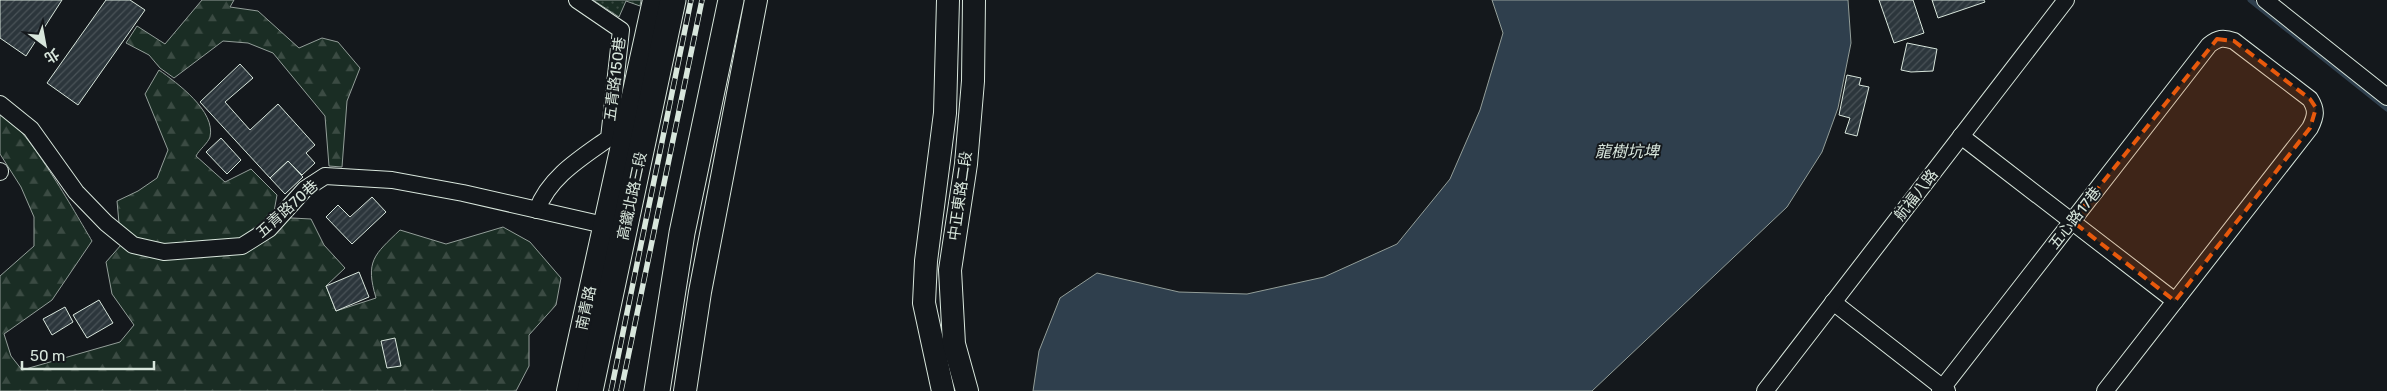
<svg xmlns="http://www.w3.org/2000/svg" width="2387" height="391" font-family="Rubik,'Noto Sans TC',sans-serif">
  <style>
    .grass { fill: url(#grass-dots); stroke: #939e99 }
    .forest { fill: url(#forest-firs); stroke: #939e99 }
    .water { fill: #2f3f4d; stroke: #939e99 }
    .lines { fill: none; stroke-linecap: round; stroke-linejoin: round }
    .stream { stroke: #2f3f4d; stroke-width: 5 }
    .building { fill: url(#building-hatch); stroke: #d8e6dc }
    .street-casing { stroke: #d8e6dc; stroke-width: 18 }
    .secondary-casing { stroke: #d8e6dc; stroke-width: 24 }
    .primary-casing { stroke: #d8e6dc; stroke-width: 27 }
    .street { stroke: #14181c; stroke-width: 16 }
    .secondary { stroke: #14181c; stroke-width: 22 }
    .primary { stroke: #14181c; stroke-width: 25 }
    .rail-casing { stroke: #d8e6dc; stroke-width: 5.5 }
    .rail { stroke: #14181c; stroke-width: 4; stroke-dasharray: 11; stroke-linecap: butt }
    .marked { fill: #e8590c; fill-opacity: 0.2; stroke: #e8590c; stroke-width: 4; stroke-dasharray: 10 6; stroke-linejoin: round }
    .labels { text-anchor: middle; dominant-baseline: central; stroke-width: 4; stroke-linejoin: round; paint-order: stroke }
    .street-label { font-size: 15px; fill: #d8e6dc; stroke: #14181c }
    .water-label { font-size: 16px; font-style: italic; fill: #d8e6dc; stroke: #14181c }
  </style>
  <defs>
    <pattern id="grass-dots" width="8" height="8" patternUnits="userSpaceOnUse" patternTransform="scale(1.25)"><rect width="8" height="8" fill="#1a2d24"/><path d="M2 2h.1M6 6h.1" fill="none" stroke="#3b4b43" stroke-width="1.8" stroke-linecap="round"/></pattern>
    <pattern id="forest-firs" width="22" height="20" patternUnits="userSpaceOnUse" patternTransform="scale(1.25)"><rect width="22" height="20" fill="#1a2d24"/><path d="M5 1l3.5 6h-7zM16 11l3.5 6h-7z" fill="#3b4b43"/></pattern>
    <pattern id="building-hatch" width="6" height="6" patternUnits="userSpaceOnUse" patternTransform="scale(1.25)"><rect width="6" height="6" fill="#2c363c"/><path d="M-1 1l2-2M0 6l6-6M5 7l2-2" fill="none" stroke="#4a5358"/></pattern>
  </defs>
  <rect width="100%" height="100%" fill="#14181c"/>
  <path class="grass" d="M 593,0 L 641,0 L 640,6 L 626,1 L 619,17 Z"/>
  <g class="forest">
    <path d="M 202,0 L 234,0 L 230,7 L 258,11 L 299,48 L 322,38 L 338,42 L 360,68 L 347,101 L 342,167 L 329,166 L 325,116 L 273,53 L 248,43 L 223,41 L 174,78 L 160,68 L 149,55 L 126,43 L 137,26 L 165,44 Z"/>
    <path d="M 159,70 C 177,83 216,111 210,137 C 208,143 199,150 196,156 L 225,182 L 251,169 L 277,195 L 273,217 L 311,219 L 324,245 L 345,268 L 326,286 L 336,311 L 376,298 C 365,261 374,255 400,230 L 446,244 L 503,227 L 530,242 L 561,278 L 556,305 L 529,335 L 529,366 L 516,391 L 0,391 L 0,276 L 34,246 L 34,217 L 21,187 L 0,154 L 0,114 C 24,121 77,216 92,241 L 52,300 L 4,334 L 11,356 L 22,370 L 120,342 L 134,325 L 112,294 L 106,262 L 121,245 L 117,201 L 138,191 L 157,178 L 168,150 L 145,94 Z"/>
  </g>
  <path class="water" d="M 1492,0 L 1848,0 L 1851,43 L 1838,108 L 1822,152 L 1787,207 L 1592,391 L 1033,391 L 1039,351 L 1060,298 L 1097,273 L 1179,292 L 1247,294 L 1324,277 L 1397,244 L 1450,179 L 1480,110 L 1503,33 Z"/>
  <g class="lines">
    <path class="stream" d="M 2250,0 L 2387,109"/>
  </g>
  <g class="building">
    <path d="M 0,0 L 62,0 L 26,56 L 0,38 Z"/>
    <path d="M 106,0 L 130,0 L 145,10 L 78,105 L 47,83 Z"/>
    <path d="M 1879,0 L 1913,0 L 1924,33 L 1894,43 Z"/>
    <path d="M 1932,0 L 1984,0 L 1985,2 L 1938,18 Z"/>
    <path d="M 1907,43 L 1937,49 L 1933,71 L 1911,72 L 1901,70 Z"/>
    <path d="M 240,64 L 253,78 L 225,102 L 250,130 L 278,104 L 315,145 L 306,153 L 315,163 L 302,175 L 288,161 L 270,178 L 200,102 Z"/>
    <path d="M 1847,75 L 1861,78 L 1859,85 L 1869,87 L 1857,136 L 1845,133 L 1850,118 L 1839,115 Z"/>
    <path d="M 221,138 L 241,160 L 227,174 L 206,152 Z"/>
    <path d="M 288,161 L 303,177 L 285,194 L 270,178 Z"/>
    <path d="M 372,197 L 386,212 L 352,244 L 326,217 L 338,205 L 350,217 Z"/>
    <path d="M 359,272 L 369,297 L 336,311 L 326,286 Z"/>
    <path d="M 99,300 L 113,323 L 87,338 L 73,315 Z"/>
    <path d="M 65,307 L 73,322 L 52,335 L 43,319 Z"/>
    <path d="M 395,338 L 401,366 L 387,368 L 381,341 Z"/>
  </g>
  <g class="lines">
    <defs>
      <g id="street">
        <path d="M 2265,0 L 2387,97"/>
        <path d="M 0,104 L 31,129 L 76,192 L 106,223 L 133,245 L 164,252 L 242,246 L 269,229 L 305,189 L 325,176 L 392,180 L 463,193 L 604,225"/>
        <path d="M 1961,136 L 2175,301"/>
        <path d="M 0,172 L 0,171"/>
        <path d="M 537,210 C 549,177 581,158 609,138 L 621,30 L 577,0"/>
        <path d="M 1833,302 L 1947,391"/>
        <path d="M 1765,391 L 2066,0"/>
        <path d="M 1940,391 L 2209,45 C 2218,38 2223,37 2234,41 L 2310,99 C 2317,110 2316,116 2310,128 L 2105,391"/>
      </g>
      <g id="secondary">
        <path d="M 568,391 L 654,0"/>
        <path d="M 685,391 L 700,292 L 756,0"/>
        <path d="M 943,391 L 924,303 L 926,261 L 945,113 L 948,0"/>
        <path d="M 967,391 L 954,344 L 950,270 L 966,164 L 973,81 L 974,0"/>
      </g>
      <g id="primary">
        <path d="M 590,391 L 673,0"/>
        <path d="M 657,391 L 682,233 L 731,0"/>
      </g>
    </defs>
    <use href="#street" class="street-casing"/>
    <use href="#secondary" class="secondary-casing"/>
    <use href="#primary" class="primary-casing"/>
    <use href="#street" class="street"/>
    <use href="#secondary" class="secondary"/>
    <use href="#primary" class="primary"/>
    <defs>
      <g id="rail">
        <path d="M 611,391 L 691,0"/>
        <path d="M 621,391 L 702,0"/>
      </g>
    </defs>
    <use href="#rail" class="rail-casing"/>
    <use href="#rail" class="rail"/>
  </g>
  <path class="marked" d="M 2217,39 L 2234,41 L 2310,99 L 2316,108 L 2310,128 L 2175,301 L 2072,221 Z"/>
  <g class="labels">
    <g class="street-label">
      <text transform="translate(615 79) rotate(-83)">五青路150巷</text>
      <text transform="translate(1916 195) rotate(-52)">航福八路</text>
      <text transform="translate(632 196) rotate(-78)">高鐵北路三段</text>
      <text transform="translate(960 196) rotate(-82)">中正東路二段</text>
      <text transform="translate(287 209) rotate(-42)">五青路70巷</text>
      <text transform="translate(2075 218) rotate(-52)">五心路17巷</text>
      <text transform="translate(586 308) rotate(-78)">南青路</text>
    </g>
    <g class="water-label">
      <text x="1627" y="151">龍樹坑埤</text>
    </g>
  </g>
  <g transform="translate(45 45) rotate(148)" stroke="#14181c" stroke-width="4" paint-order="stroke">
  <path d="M0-4L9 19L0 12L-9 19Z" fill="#d8e6dc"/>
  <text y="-8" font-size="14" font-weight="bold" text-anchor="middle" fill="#d8e6dc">北</text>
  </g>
  <path d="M22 361v8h132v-8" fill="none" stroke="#d8e6dc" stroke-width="2.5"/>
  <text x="30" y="361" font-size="15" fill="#d8e6dc" stroke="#14181c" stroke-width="4" paint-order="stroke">50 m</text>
</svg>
